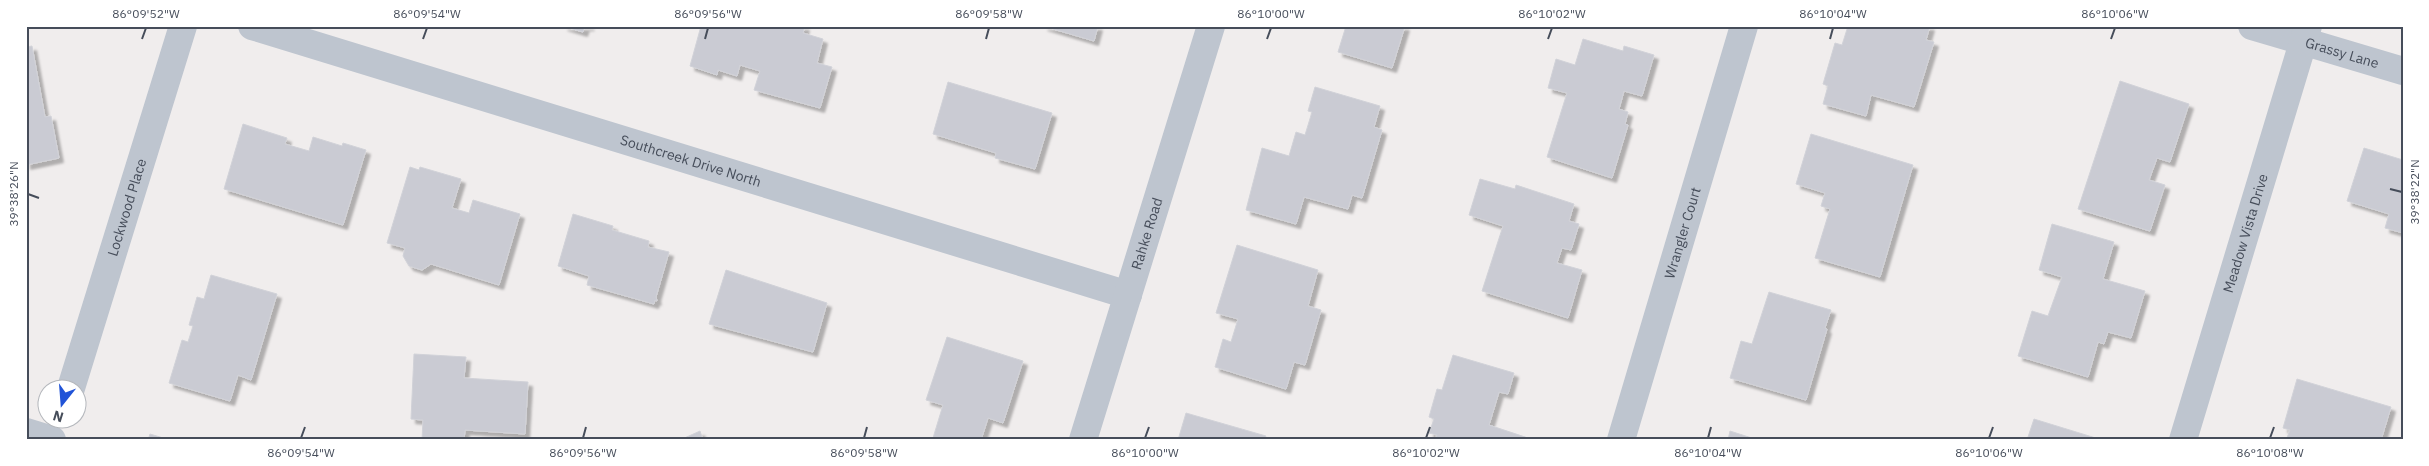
<svg xmlns="http://www.w3.org/2000/svg" width="2429" height="466" font-family="'IBM Plex Sans',sans-serif">
  <style>
    .building { fill: #cacbd3; stroke: #d1d2d8; filter: url(#shadow) }
    .lines { fill: none; stroke-linecap: round; stroke-linejoin: round }
    .street { stroke: #bec5cf; stroke-width: 28 }
    .ticks { fill: none; stroke: #464d5a; stroke-width: 2 }
    .labels { text-anchor: middle; dominant-baseline: central; stroke-width: 4; stroke-linejoin: round; paint-order: stroke }
    .street-label { font-size: 14px; fill: #464d5a; stroke: #fff }
    .neatline { fill: none; stroke: #464d5a; stroke-width: 2 }
    .ticks-label { font-size: 12px; text-anchor: middle; fill: #464d5a }
  </style>
  <defs>
    <filter id="shadow"><feDropShadow dx="4.5" dy="4.5" stdDeviation="1" flood-color="#0004"/></filter>
  </defs>
  <rect width="100%" height="100%" fill="#f0eded"/>
  <g class="building">
    <path d="M 563,26 L 590,26 L 585,26 L 583,32 Z"/>
    <path d="M 701,26 L 805,26 L 803,33 L 823,39 L 817,63 L 832,67 L 820,108 L 754,90 L 760,71 L 740,65 L 737,76 L 718,70 L 717,75 L 690,66 Z"/>
    <path d="M 1043,26 L 1098,26 L 1094,41 Z"/>
    <path d="M 1346,26 L 1405,26 L 1392,68 L 1338,52 Z"/>
    <path d="M 1848,26 L 1930,26 L 1926,40 L 1934,42 L 1914,107 L 1871,95 L 1866,116 L 1823,104 L 1828,86 L 1823,84 L 1835,43 L 1842,45 Z"/>
    <path d="M 1583,39 L 1623,51 L 1624,46 L 1654,55 L 1642,96 L 1624,91 L 1619,109 L 1628,112 L 1625,124 L 1628,125 L 1612,178 L 1547,157 L 1567,93 L 1548,88 L 1556,59 L 1575,65 Z"/>
    <path d="M 32,46 L 45,117 L 51,116 L 59,158 L 26,165 L 26,47 Z"/>
    <path d="M 2120,81 L 2189,104 L 2170,162 L 2157,158 L 2149,180 L 2165,185 L 2150,231 L 2078,209 Z"/>
    <path d="M 948,82 L 1052,113 L 1035,169 L 995,158 L 996,153 L 933,134 Z"/>
    <path d="M 1315,87 L 1380,106 L 1374,127 L 1382,130 L 1362,198 L 1352,195 L 1348,209 L 1304,197 L 1296,224 L 1246,210 L 1262,148 L 1289,156 L 1296,132 L 1305,135 L 1312,112 L 1308,111 Z"/>
    <path d="M 243,124 L 287,138 L 285,144 L 309,151 L 313,137 L 342,146 L 343,143 L 366,150 L 343,225 L 224,189 Z"/>
    <path d="M 1811,134 L 1913,165 L 1880,277 L 1815,258 L 1830,209 L 1821,206 L 1825,193 L 1796,184 Z"/>
    <path d="M 2364,148 L 2403,160 L 2403,233 L 2385,228 L 2389,214 L 2347,201 Z"/>
    <path d="M 410,167 L 419,170 L 420,167 L 461,179 L 452,208 L 469,213 L 473,200 L 520,214 L 499,285 L 431,264 L 422,270 L 409,266 L 403,256 L 405,248 L 387,243 Z"/>
    <path d="M 1480,179 L 1515,189 L 1516,185 L 1574,204 L 1569,221 L 1579,224 L 1571,250 L 1562,248 L 1557,263 L 1582,270 L 1568,318 L 1482,291 L 1503,226 L 1469,215 Z"/>
    <path d="M 573,214 L 613,226 L 612,230 L 649,241 L 648,247 L 669,252 L 656,297 L 657,301 L 655,300 L 654,304 L 587,285 L 589,276 L 558,266 Z"/>
    <path d="M 2052,224 L 2114,242 L 2103,279 L 2145,291 L 2131,338 L 2108,332 L 2104,344 L 2098,342 L 2088,377 L 2018,356 L 2032,311 L 2048,316 L 2062,277 L 2039,270 Z"/>
    <path d="M 1237,245 L 1318,270 L 1308,306 L 1321,310 L 1305,365 L 1294,362 L 1286,389 L 1215,367 L 1223,339 L 1231,342 L 1238,319 L 1216,313 Z"/>
    <path d="M 726,270 L 827,303 L 813,352 L 709,324 Z"/>
    <path d="M 211,275 L 277,294 L 251,380 L 238,375 L 230,401 L 169,383 L 182,340 L 188,342 L 193,326 L 189,325 L 197,297 L 204,299 Z"/>
    <path d="M 1769,292 L 1831,310 L 1825,328 L 1827,329 L 1806,400 L 1730,378 L 1741,341 L 1752,344 Z"/>
    <path d="M 947,337 L 1023,361 L 1003,423 L 988,418 L 981,440 L 933,438 L 943,405 L 926,400 Z"/>
    <path d="M 414,354 L 466,357 L 464,378 L 528,382 L 525,434 L 465,430 L 464,440 L 422,440 L 423,420 L 411,419 Z"/>
    <path d="M 1453,355 L 1514,373 L 1508,394 L 1499,392 L 1489,425 L 1534,440 L 1435,440 L 1437,435 L 1429,433 L 1434,419 L 1429,417 L 1437,389 L 1442,390 Z"/>
    <path d="M 2297,379 L 2391,407 L 2381,440 L 2286,440 L 2290,430 L 2283,428 Z"/>
    <path d="M 1186,413 L 1266,436 L 1264,440 L 1178,440 Z"/>
    <path d="M 2034,419 L 2099,439 L 2099,440 L 2027,440 Z"/>
    <path d="M 700,431 L 703,440 L 680,440 Z"/>
    <path d="M 1730,431 L 1758,440 L 1728,440 Z"/>
    <path d="M 150,434 L 170,440 L 148,440 Z"/>
  </g>
  <g class="lines">
    <g class="street">
      <path id="s1" d="M 252,26 L 1128,295"/>
      <path id="s2" d="M 2252,26 L 2403,71"/>
      <path id="s3" d="M 71,388 L 183,26"/>
      <path d="M 26,432 L 52,440"/>
      <path id="s4" d="M 1083,440 L 1211,26"/>
      <path id="s5" d="M 1621,440 L 1744,26"/>
      <path id="s6" d="M 2183,440 L 2308,26"/>
    </g>
  </g>
  <path class="ticks" d="M 142,39 L 146,28M 423,39 L 427,28M 705,39 L 708,28M 986,39 L 989,28M 1267,39 L 1271,28M 1548,39 L 1552,28M 1830,39 L 1833,28M 2111,39 L 2115,28M 2390,189 L 2402,192M 28,194 L 39,198M 301,438 L 305,427M 583,438 L 586,427M 864,438 L 867,427M 1145,438 L 1149,427M 1426,438 L 1430,427M 1708,438 L 1711,427M 1989,438 L 1993,427M 2270,438 L 2274,427"/>
  <g class="labels">
    <g class="street-label">
      <text stroke="none"><textPath href="#s2" startOffset="94">Grassy Lane</textPath></text>
      <text stroke="none"><textPath href="#s1" startOffset="459">Southcreek Drive North</textPath></text>
      <text stroke="none"><textPath href="#s3" startOffset="189">Lockwood Place</textPath></text>
      <text stroke="none"><textPath href="#s4" startOffset="216">Rahke Road</textPath></text>
      <text stroke="none"><textPath href="#s5" startOffset="216">Wrangler Court</textPath></text>
      <text stroke="none"><textPath href="#s6" startOffset="216">Meadow Vista Drive</textPath></text>
    </g>
  </g>
  <rect width="2429" height="466" fill="none" stroke="#ffffff" stroke-width="55"/>
  <g transform="translate(62 404) rotate(197)"><circle r="24" fill="#ffffff" stroke="#b5b8bd"/>
  <path d="M0-4L9 19L0 12L-9 19Z" fill="#2053d7"/>
  <text y="-8" font-size="14" font-weight="bold" text-anchor="middle" fill="#464d5a">N</text>
  </g>
  <rect x="28" y="28" width="2374" height="410" class="neatline"/>
  <g class="ticks-label">
    <text x="146" y="18">86°09'52"W</text>
    <text x="427" y="18">86°09'54"W</text>
    <text x="708" y="18">86°09'56"W</text>
    <text x="989" y="18">86°09'58"W</text>
    <text x="1271" y="18">86°10'00"W</text>
    <text x="1552" y="18">86°10'02"W</text>
    <text x="1833" y="18">86°10'04"W</text>
    <text x="2115" y="18">86°10'06"W</text>
    <text transform="translate(2415 192) rotate(-90)" y="4">39°38'22"N</text>
    <text transform="translate(14 194) rotate(-90)" y="4">39°38'26"N</text>
    <text x="301" y="457">86°09'54"W</text>
    <text x="583" y="457">86°09'56"W</text>
    <text x="864" y="457">86°09'58"W</text>
    <text x="1145" y="457">86°10'00"W</text>
    <text x="1426" y="457">86°10'02"W</text>
    <text x="1708" y="457">86°10'04"W</text>
    <text x="1989" y="457">86°10'06"W</text>
    <text x="2270" y="457">86°10'08"W</text>
  </g>
</svg>
